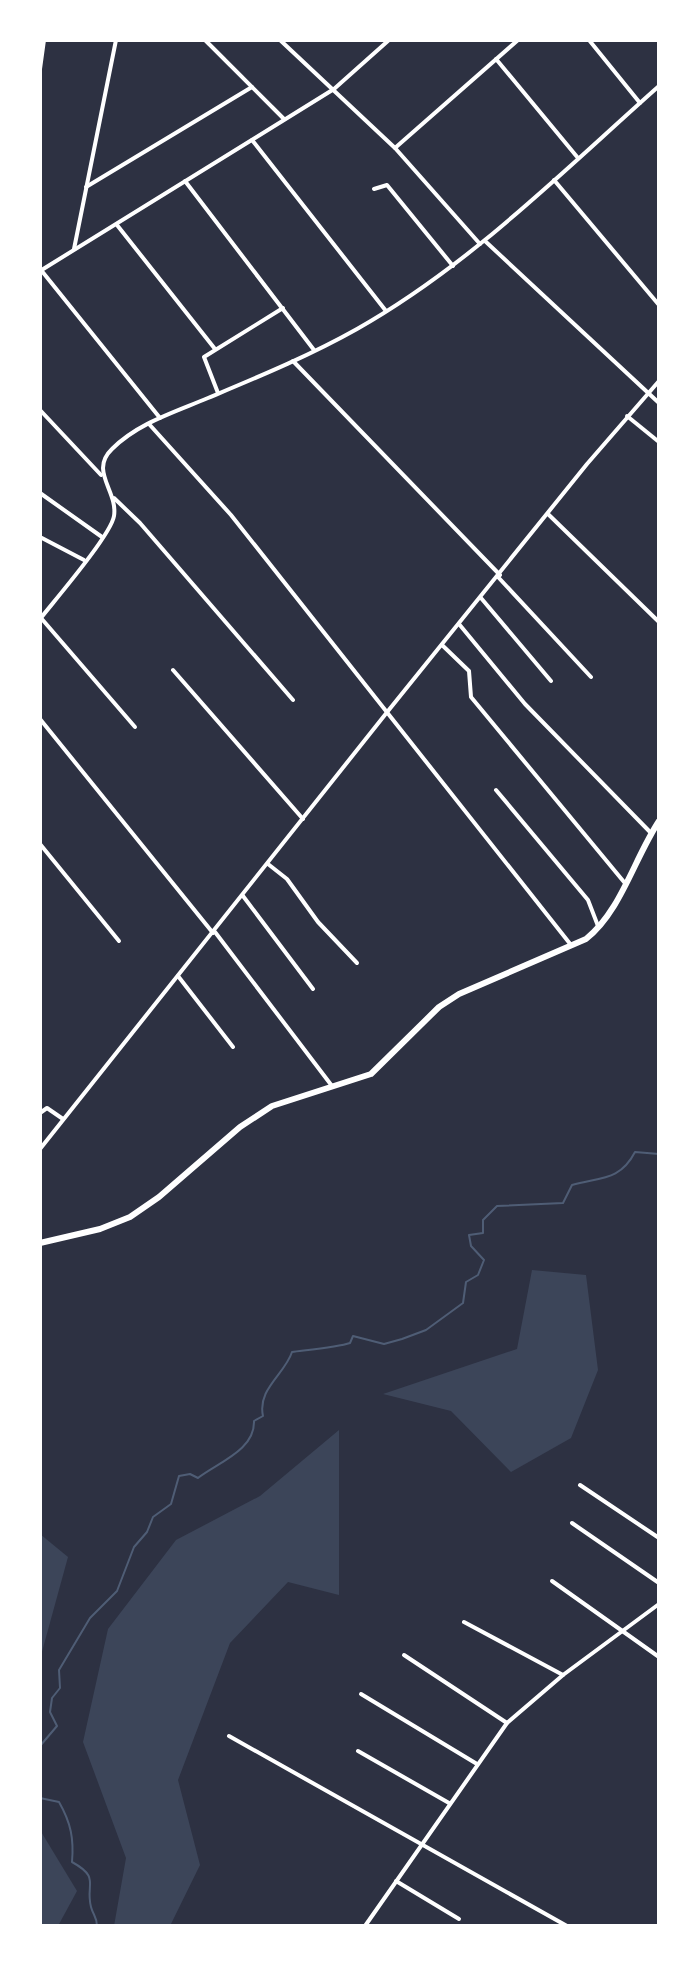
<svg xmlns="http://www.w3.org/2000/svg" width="699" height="1966" font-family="Inter,sans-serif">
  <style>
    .green { fill: #3c4559 }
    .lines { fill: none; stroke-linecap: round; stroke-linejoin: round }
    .stream { stroke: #4f5d75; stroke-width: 2 }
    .minor { stroke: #fff; stroke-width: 4 }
    .secondary { stroke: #fff; stroke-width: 6 }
  </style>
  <rect width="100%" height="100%" fill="#2d3142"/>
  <g class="green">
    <path d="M 532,1270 L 586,1275 L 598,1370 L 571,1438 L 511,1472 L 451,1411 L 383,1394 L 517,1349 Z"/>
    <path d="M 339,1430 L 339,1595 L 288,1582 L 230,1643 L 178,1780 L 200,1865 L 170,1926 L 114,1926 L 126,1858 L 83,1742 L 108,1629 L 176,1540 L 260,1496 Z"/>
    <path d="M 40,1534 L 68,1557 L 40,1659 Z"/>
    <path d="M 40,1830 L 77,1891 L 58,1926 L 40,1926 Z"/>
  </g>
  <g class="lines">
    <g class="stream">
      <path d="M 40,1746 L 57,1726 L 50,1712 L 52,1698 L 60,1688 L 59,1670 L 90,1618 L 117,1591 L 134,1547 L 147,1532 L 153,1517 L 171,1504 L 179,1476 L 190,1474 L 198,1478 C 219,1462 255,1450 254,1421 L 263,1416 C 257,1389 285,1374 292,1352 C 307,1350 338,1347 350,1343 L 353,1336 L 384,1344 L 402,1339 L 426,1330 L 463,1303 L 466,1282 L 478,1275 L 484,1260 L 471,1246 L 469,1235 L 483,1233 L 483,1220 L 497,1206 L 563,1203 L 572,1185 C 600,1177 620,1181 635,1152 L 659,1154"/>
      <path d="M 40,1798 L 59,1802 C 71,1823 74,1839 72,1862 C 101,1878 85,1884 91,1907 C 93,1915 97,1917 97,1926"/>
    </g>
    <g class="minor">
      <path d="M 205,40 L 284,119"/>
      <path d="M 280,40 L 395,148 L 480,244"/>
      <path d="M 589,40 L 640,103"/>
      <path d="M 496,59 L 578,158"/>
      <path d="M 40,69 L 44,40"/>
      <path d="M 252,140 L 386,311"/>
      <path d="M 395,148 L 518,40"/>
      <path d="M 554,180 L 659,305"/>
      <path d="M 185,181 L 314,350"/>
      <path d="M 86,187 L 252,87"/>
      <path d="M 374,189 L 387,185 L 453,266"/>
      <path d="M 117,225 L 215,349"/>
      <path d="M 485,241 L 659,403"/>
      <path d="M 74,249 L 116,40"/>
      <path d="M 41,270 L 160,418"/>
      <path d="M 40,271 L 334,89 L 389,40"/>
      <path d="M 293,361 L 500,575"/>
      <path d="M 218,393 L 204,357 L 283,308"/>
      <path d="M 40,410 L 101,475"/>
      <path d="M 627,416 L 659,442"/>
      <path d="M 149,424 L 231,515 L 571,945"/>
      <path d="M 40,493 L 102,537"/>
      <path d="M 114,498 L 140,523 L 293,700"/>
      <path d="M 548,514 L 659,622"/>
      <path d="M 40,537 L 84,560"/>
      <path d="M 498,577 L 591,677"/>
      <path d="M 481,598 L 551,681"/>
      <path d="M 41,618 L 135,727"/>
      <path d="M 40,619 C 55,600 111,535 114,516 C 118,491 89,471 112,449 C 138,423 175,412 208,398 C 258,377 309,356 357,329 C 470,265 562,172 659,86"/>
      <path d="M 459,624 L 525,704 L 651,833"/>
      <path d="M 442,645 L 469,671 L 471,697 L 624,882"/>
      <path d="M 173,670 L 303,819"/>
      <path d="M 40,719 L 213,933"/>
      <path d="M 496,790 L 588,900 L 598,926"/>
      <path d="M 40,844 L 119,941"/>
      <path d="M 268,864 L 287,879 L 318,922 L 357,963"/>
      <path d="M 243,896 L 313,989"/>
      <path d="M 215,932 L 332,1086"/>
      <path d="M 178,976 L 233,1047"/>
      <path d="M 40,1113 L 47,1108 L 63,1119"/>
      <path d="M 40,1149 L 388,711 L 587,464 L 659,381"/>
      <path d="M 580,1485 L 659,1538"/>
      <path d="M 572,1523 L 659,1583"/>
      <path d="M 552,1581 L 659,1657"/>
      <path d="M 464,1622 L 563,1675"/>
      <path d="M 404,1655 L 507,1723"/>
      <path d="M 361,1694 L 477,1764"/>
      <path d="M 229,1736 L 567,1926"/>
      <path d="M 358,1751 L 449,1803"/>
      <path d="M 396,1881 L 459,1919"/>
      <path d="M 365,1926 L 507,1723 L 563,1675 L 659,1604"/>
    </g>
    <path class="secondary" d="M 40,1243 L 100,1229 L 130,1217 L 159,1197 L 240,1127 L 272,1106 L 371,1074 L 439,1007 L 459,994 L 586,939 C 621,911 634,859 659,821"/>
  </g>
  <rect width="699" height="1966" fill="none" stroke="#ffffff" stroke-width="84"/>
</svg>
